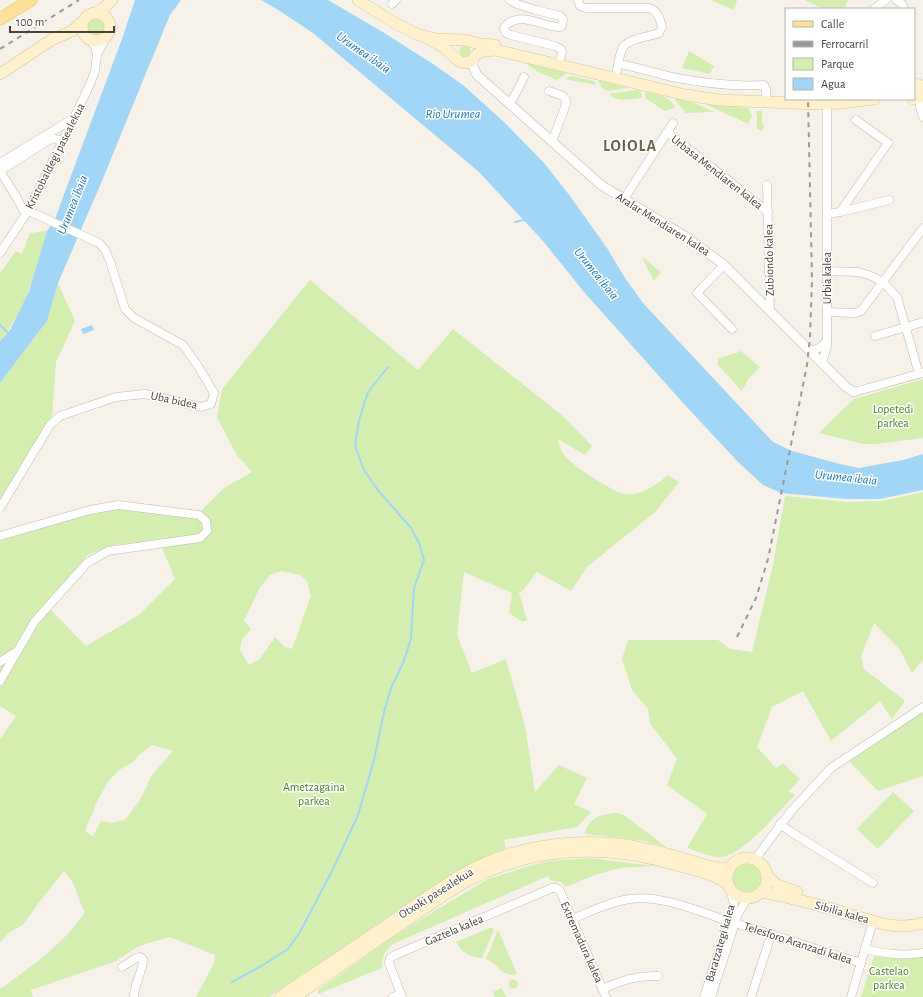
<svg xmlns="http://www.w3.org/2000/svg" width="923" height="997" font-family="'Alegreya Sans',sans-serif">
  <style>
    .green { fill: #d3eeaf; fill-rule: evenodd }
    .water { fill: #a2d6f7 }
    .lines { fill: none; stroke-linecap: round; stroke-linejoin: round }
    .stream { stroke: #a2d6f7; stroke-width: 2 }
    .minor-casing { stroke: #c3baab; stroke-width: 9 }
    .tertiary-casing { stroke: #c3baab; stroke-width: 10 }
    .secondary-casing { stroke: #dac796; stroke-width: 12 }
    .primary-casing { stroke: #efc05f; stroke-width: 13 }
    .minor { stroke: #fff; stroke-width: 8 }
    .tertiary { stroke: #fff; stroke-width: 9 }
    .secondary { stroke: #fff1cb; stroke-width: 11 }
    .primary { stroke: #ffe09a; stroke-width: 12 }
    .rail { stroke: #999; stroke-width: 2; stroke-dasharray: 5 5; stroke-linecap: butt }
    .labels { text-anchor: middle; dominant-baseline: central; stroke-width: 3; stroke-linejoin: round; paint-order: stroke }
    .street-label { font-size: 12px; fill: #4b4337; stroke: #fff }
    .park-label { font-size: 12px; fill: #4a8423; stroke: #fff }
    .water-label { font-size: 13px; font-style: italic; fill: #2278b1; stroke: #fff }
    .district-label { font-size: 16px; font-weight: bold; letter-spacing: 1px; fill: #6f604d; stroke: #fff }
  </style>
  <rect width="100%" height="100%" fill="#f6f2ea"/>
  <g class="green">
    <path d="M 711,0 L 737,0 L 734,10 Z"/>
    <path d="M 804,0 L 848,0 L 844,9 L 825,9 Z"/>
    <circle cx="95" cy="27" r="9"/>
    <circle cx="465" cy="51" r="5.5"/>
    <path d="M 689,51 L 714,66 L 710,74 L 682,68 Z"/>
    <path d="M 525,63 L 567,73 L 557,80 L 538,72 Z"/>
    <path d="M 571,76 L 594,81 L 596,85 L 565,79 Z"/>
    <path d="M 598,80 L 628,88 L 608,91 L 602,88 Z"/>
    <path d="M 636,90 L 641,91 L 642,98 C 631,99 617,103 609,94 Z"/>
    <path d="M 645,92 C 656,95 671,95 675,108 L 665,111 L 645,98 Z"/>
    <path d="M 676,99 L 694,103 L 714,112 L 686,113 L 675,100 Z"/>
    <path d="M 705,104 L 748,108 L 752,116 L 748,124 Z"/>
    <path d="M 757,111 L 762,111 L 762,122 L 764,126 L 762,131 L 757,129 L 757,117 L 756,114 Z"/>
    <path d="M 47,231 C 36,269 26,310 0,341 L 0,273 L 16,251 L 22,254 L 30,233 Z"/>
    <path d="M 642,257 L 661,272 L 654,281 Z"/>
    <path d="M 310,280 L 418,370 L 453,329 L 564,417 L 592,446 L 585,455 L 558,439 C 559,444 561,452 565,456 C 572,465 613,492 624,494 C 641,497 657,484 668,475 L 679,482 L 655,512 L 587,567 L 571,591 L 537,572 L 524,589 L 519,593 L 527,620 L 523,622 L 509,613 L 512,593 L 464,572 L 457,635 L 472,673 L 506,659 L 525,726 L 535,792 L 559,765 L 587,778 L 574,804 L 591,812 L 577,827 L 504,840 L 506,849 C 482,858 461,869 439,882 L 269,997 L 196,997 L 214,963 L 215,955 L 169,937 L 139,946 L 116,961 L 31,990 L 33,997 L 0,997 L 0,988 L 2,988 C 32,966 64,944 85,912 C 76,896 78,886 64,871 L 37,905 L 23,925 L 10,932 L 0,942 L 0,739 L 16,716 L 0,706 L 0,541 L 73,518 L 119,509 L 194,518 L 224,488 L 252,472 L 237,455 L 217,418 L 222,389 ZM 159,540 L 175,579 L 139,615 L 86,646 L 45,604 L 88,555 L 113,545 ZM 281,571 L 300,575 L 307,581 L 311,596 L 292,649 L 285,647 L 275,637 L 260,659 L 249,665 L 240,650 L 242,639 L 251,629 L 244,621 L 260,587 L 270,575 ZM 152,745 L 173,751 L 152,775 L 140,800 L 125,820 L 112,823 L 101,821 L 93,836 L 85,831 L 96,804 L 107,783 L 119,770 L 133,762 L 139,755 Z"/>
    <path d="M 58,283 L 75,321 L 56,362 L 52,418 L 40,434 L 0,500 L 0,383 L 47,321 Z"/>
    <path d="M 741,351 L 760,367 L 748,379 L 742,391 L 718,365 L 718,359 Z"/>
    <path d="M 923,379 L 923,438 L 875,444 L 864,444 L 819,433 L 854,399 Z"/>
    <path d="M 923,492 L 923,660 L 912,673 L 900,650 L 874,623 L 861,656 L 864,669 L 905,701 L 892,719 L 880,701 L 831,741 L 803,691 L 772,707 L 757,747 L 776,768 L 783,763 L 800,779 L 789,791 L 795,795 C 778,812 745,853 722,857 C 711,858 697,851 687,848 L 707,814 L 667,785 L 677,759 L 650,723 L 648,709 L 632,690 L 622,659 L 628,640 L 718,640 L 730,649 L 752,652 L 773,565 L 785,496 L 846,502 L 882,501 Z"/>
    <path d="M 921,712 L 923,715 L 923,776 L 878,791 L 849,761 Z"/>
    <path d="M 893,792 L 914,811 L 878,849 L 857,829 Z"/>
    <path d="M 616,813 L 624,815 L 666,847 L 645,841 L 585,834 C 589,816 601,815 616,813 Z"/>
    <path d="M 589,858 L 655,866 L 620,868 L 595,875 L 566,887 L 561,882 L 550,880 L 548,876 L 393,944 C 385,951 381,958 382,968 L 318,994 L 318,990 L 395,936 L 436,910 L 488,879 L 529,866 L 550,861 Z"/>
    <circle cx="747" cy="878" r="14"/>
    <path d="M 492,927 L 494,930 L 482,958 C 470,957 462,953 456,942 Z"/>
    <path d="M 498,930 L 517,974 C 502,978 498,964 486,959 Z"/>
    <path d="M 874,956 L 898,959 L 923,957 L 923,997 L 861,997 Z"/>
    <circle cx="513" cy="984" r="4.5"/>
    <path d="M 502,988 L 506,997 L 495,997 L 493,992 Z"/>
  </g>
  <g class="water">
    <path d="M 135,0 L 181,0 L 170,15 L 146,73 L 102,181 L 58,283 L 47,321 L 0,383 L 0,341 L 10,330 L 29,291 L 47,231 L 55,219 L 66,189 L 122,39 Z"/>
    <path d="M 261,0 L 328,0 L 386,34 L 433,64 L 463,85 L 504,122 L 545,164 L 570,196 L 607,248 L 625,278 L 643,303 L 773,442 L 792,451 L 840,464 L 859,468 L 903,460 L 923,454 L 923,490 L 880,499 L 846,499 L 781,493 L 763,485 L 738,462 L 684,404 L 584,292 L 543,241 L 479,172 L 313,33 L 280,11 Z"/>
    <path d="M 92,325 L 94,330 L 83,334 L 81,329 Z"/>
  </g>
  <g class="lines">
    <g class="stream">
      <path d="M 515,222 L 524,220"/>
      <path d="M 0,325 L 9,334"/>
      <path d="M 232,982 L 263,965 L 288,949 L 300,932 L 333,869 L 358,815 L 374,760 L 384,712 L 391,688 L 403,663 L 411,639 L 414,588 L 424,560 L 419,543 L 411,528 L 377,489 L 364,470 L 355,446 L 359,420 L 368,392 L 388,367"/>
    </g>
    <defs>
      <g id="minor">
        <path d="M 510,0 L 517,4 L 536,10 L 560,16 L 563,19 L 562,26 L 560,27 C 541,27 522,10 505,26 L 504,29 L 506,33 L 511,35 L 555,46 L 561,49 L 562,53 L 560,60"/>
        <path d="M 578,0 L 580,6 L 586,8 L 650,8 C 658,12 660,19 662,27 L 659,33 C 649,37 626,39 622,49 C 619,57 618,66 616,74"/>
        <path d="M 896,0 L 902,4 L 904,9"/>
        <path d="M 392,4 L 396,0"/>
        <path d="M 874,9 L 886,0"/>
        <path d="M 91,40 L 95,47 L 97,55"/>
        <path d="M 619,64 C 637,67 654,73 672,77 C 702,83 733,87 764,85 L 766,90 L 766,98"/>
        <path d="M 549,91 L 563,96 L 566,100 L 566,104 L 552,142"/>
        <path d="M 916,99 L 918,99 L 923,117"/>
        <path d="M 509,103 L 514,97 L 524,77"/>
        <path d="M 667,132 L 768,212"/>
        <path d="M 0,163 L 74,118"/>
        <path d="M 0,171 L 17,198 L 23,210 L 33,213 L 99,243 L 105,250 L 110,261 L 125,309 L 134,318 L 183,345 L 198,366 L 214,393 L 211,404 L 201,407 L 145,394 L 116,397 L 60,416 L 50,425 L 0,508"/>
        <path d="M 0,171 L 52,138 L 63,141"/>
        <path d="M 767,185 L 770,311"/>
        <path d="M 624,199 L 673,123"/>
        <path d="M 840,212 L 889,200"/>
        <path d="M 827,214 L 840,212 L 888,143 L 856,120"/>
        <path d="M 0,253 L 28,211 L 74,118 L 91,82 L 95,71 L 97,55 L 106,37"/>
        <path d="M 724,265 L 697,293 L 732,329"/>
        <path d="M 828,271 L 858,272 L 869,275 L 883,282 L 897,297 L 919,374"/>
        <path d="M 827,312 L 855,313 L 861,311 L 923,228"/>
        <path d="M 875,336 L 923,322"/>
        <path d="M 810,351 L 819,348 L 827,341"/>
        <path d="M 822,363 L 827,346 L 827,104"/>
        <path d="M 854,392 L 922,373"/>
        <path d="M 0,536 L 90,510 L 118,505 L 199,515 L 206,521 L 207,531 L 200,538 L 108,551 L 87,563 L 35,621 L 0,681"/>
        <path d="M 0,662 L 14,653"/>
        <path d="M 780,824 L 791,832 L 873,883"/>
        <path d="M 755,859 L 792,810 L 831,768 L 923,707"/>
        <path d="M 572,919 C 591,911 610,902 630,899 C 659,894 701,912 728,921"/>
        <path d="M 735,923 L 861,963"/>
        <path d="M 866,949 C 886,954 902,956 923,953"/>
        <path d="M 122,967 L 136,958 L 140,957 L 143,959 C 143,972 134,983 134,997"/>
        <path d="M 602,989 C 621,981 637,975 658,976"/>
        <path d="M 393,997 L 401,994"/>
        <path d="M 402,997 L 389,963 L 390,958 L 395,955 L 552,888 L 556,888 L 560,891 L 606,997"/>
        <path d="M 704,997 L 734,904 L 730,888"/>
        <path d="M 711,997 L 738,914 L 748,897"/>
        <path d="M 751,997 L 771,935"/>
        <path d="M 851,997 L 873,921"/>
      </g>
      <path id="tertiary" d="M 473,59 L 473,66 L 477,75 L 601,185 L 688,238 L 724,265 L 846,387 L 854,392"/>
      <g id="secondary">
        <path d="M 358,0 L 395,23 L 419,35 L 436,39 L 465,40 L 480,44 L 495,45"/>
        <path d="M 96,13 L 104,8 L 112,0"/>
        <circle cx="96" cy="27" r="14"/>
        <path d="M 427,38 L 443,47 L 459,61 L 464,63 L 470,62 L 476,55 L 483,51 L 496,50 L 686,95 L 719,100 L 815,104 L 842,103 L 874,99"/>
        <path d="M 0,74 L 51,40 L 72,31 L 83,21"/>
        <path d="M 913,99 L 919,97 L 921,93 L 919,85 L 914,83"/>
        <circle cx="747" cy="878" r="20"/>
        <path d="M 767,876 L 777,885 L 797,892"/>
        <path d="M 761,892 C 787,896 813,904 839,911 C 866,919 895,932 923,923"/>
        <path d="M 280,997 C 317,972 353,947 390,923 C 414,906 438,889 463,874 C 505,850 557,840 606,843 C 641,845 675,856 708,866 L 719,868 L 730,868"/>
        <path d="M 295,997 C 330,973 365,949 400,925 C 423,910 445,893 469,880 C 530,849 599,843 665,862 C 686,868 711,872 728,884"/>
      </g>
      <path id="primary" d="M 0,19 L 31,0"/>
    </defs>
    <use href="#minor" class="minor-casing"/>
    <use href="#tertiary" class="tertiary-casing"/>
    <use href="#secondary" class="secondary-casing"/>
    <use href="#primary" class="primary-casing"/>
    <use href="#minor" class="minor"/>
    <use href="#tertiary" class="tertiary"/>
    <use href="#secondary" class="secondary"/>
    <use href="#primary" class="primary"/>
    <g class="rail">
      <path d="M 0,49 L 79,0"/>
      <path d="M 737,637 L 756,598 L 768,559 L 807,365 L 810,338 L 812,279 L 808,99"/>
    </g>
  </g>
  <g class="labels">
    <g class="street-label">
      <text transform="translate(55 156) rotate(-63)">Kristobaldegi pasealekua</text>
      <text transform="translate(717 172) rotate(38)">Urbasa Mendiaren kalea</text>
      <text transform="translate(663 224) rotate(32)">Aralar Mendiaren kalea</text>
      <text transform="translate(769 260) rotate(-91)">Zubiondo kalea</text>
      <text transform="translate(827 278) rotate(-90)">Urbia kalea</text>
      <text transform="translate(174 400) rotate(12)">Uba bidea</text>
      <text transform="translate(436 893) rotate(-32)">Otxoki pasealekua</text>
      <text transform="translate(842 912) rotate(16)">Sibilia kalea</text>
      <text transform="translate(454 930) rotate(-23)">Gaztela kalea</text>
      <text transform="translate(582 942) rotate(66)">Extremadura kalea</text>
      <text transform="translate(720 943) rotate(-74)">Baratzategi kalea</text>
      <text transform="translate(798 943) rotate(18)">Telesforo Aranzadi kalea</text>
    </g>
    <g class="park-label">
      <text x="893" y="409">Lopetedi<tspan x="893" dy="14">parkea</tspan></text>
      <text x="314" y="787">Ametzagaina<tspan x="314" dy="14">parkea</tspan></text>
      <text x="889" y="971">Castelao<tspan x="889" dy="14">parkea</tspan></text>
    </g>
    <g class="water-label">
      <text transform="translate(363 53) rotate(35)">Urumea ibaia</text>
      <text x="453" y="114">Río Urumea</text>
      <text transform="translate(73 205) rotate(-68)">Urumea ibaia</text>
      <text transform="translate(596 274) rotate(51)">Urumea ibaia</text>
      <text transform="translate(846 478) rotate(6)">Urumea ibaia</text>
    </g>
    <g class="district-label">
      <text x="630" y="146">LOIOLA</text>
    </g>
  </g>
  <rect x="785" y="8" width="130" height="92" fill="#ffffff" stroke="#b7b4af"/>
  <rect x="793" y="21" width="20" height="6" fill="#ffe09a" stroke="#b7b4af"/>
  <text x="821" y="28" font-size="12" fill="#4b4337">Calle</text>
  <rect x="793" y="41" width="20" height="6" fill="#999999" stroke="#b7b4af"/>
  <text x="821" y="48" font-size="12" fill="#4b4337">Ferrocarril</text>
  <rect x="793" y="58" width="20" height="12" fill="#d3eeaf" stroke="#b7b4af"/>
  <text x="821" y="68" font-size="12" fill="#4b4337">Parque</text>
  <rect x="793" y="78" width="20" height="12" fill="#a2d6f7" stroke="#b7b4af"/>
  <text x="821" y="88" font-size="12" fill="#4b4337">Agua</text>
  <path d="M10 26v6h104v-6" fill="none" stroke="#4b4337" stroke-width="2"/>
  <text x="16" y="26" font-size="12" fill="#4b4337" stroke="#ffffff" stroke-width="3" paint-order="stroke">100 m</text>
</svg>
